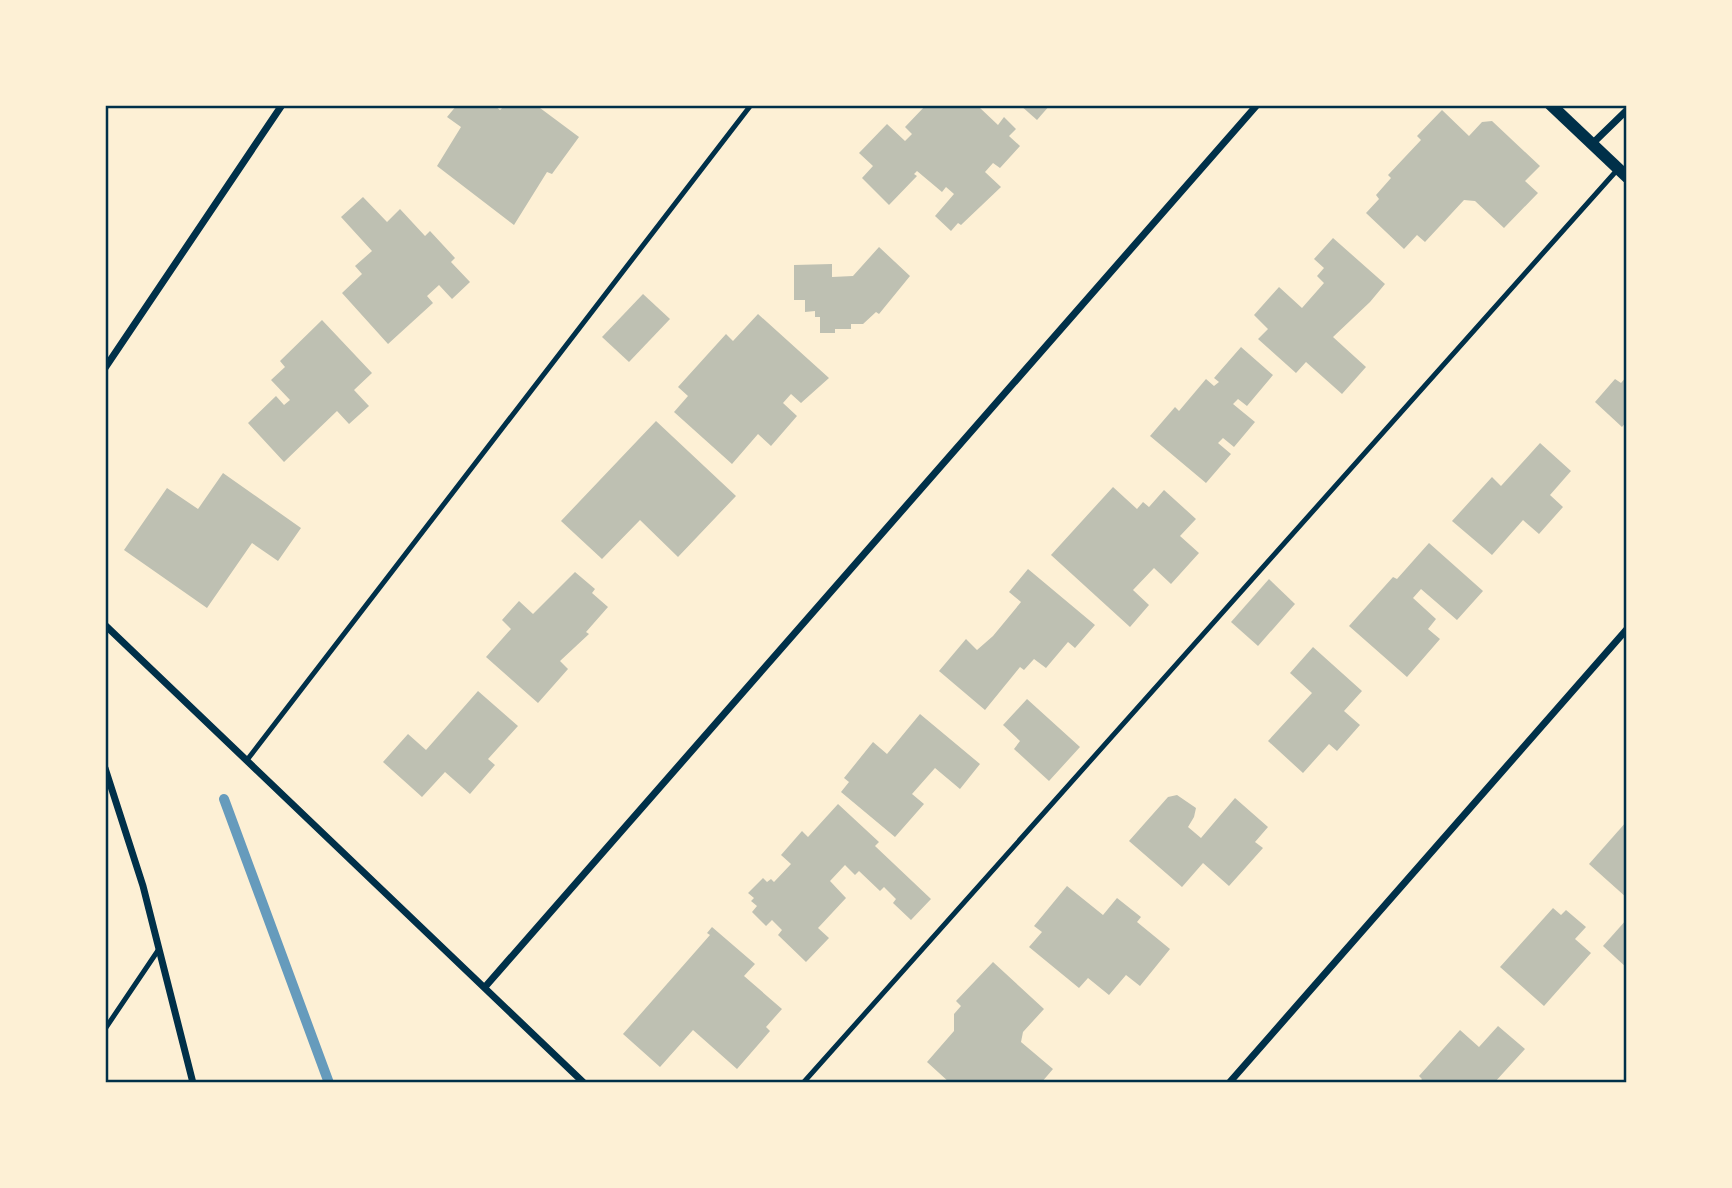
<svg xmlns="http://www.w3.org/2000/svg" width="1732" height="1188" font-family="Commissioner,sans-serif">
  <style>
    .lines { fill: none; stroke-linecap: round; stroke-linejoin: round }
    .stream { stroke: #669bbc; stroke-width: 10 }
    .building { fill: #bec0b2 }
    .service { stroke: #003049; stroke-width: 5 }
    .minor { stroke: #003049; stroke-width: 7 }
    .tertiary { stroke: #003049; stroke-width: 12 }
    .neatline { fill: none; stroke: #003049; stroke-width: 2.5 }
  </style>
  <rect width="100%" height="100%" fill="#fdf0d5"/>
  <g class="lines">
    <path class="stream" d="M 224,799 L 329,1083"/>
  </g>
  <g class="building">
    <path d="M 457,105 L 494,105 L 500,110 L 505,105 L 536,105 L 579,137 L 552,174 L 547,172 L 514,225 L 437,166 L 461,127 L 447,117 Z"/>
    <path d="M 926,105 L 982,105 L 979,107 L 998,125 L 1004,117 L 1016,129 L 1009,136 L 1020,146 L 1000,168 L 993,163 L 985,172 L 1001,187 L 961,225 L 958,223 L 951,231 L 935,216 L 954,194 L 946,187 L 942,192 L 917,171 L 914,174 L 917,176 L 889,205 L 862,178 L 873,166 L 859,153 L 887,124 L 905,141 L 912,134 L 905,127 Z"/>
    <path d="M 1020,105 L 1050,105 L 1037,120 Z"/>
    <path d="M 1442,110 L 1469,136 L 1482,122 L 1492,121 L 1540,166 L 1525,181 L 1538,193 L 1504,228 L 1475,201 L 1464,200 L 1425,242 L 1417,235 L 1404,249 L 1366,213 L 1379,199 L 1376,195 L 1391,178 L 1388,175 L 1421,140 L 1417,136 Z"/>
    <path d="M 363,197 L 387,222 L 400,209 L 425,236 L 430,231 L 455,258 L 451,262 L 470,282 L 452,299 L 439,285 L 427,296 L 433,303 L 388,344 L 342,293 L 362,274 L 355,266 L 372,251 L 341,217 Z"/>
    <path d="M 1333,238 L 1385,284 L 1370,302 L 1333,337 L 1366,367 L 1342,394 L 1306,362 L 1296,373 L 1258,339 L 1268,329 L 1254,315 L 1279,287 L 1302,308 L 1324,283 L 1317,276 L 1324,268 L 1314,259 Z"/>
    <path d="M 879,247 L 910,276 L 879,314 L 876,312 L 863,324 L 851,324 L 851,329 L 835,329 L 835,333 L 820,333 L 820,317 L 815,317 L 815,311 L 805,312 L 805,300 L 794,300 L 794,265 L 832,264 L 832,277 L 853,276 Z"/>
    <path d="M 643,294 L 670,319 L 629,362 L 602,337 Z"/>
    <path d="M 758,314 L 829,378 L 801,403 L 791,394 L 783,403 L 797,416 L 771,446 L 758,434 L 732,464 L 674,412 L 688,396 L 678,387 L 726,334 L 733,341 Z"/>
    <path d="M 322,320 L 372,373 L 354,390 L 369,406 L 349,424 L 337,411 L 284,462 L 248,423 L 276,396 L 284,405 L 290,400 L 271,380 L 285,367 L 280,361 Z"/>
    <path d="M 1241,347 L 1273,375 L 1247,406 L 1238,399 L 1233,404 L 1255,422 L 1234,447 L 1223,438 L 1218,443 L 1231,454 L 1206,483 L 1150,436 L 1175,407 L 1179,411 L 1206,379 L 1214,386 L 1219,382 L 1214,378 Z"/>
    <path d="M 1627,376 L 1627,421 L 1622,427 L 1595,402 L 1615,379 L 1621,383 Z"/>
    <path d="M 656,421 L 736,496 L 678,557 L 640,520 L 602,559 L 561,521 Z"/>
    <path d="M 1540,443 L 1571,471 L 1550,495 L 1563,507 L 1539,534 L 1523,520 L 1492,555 L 1452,521 L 1492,477 L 1501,486 Z"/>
    <path d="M 223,473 L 301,528 L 278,561 L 252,543 L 207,608 L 124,550 L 167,488 L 198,509 Z"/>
    <path d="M 1113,487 L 1137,509 L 1143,502 L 1149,507 L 1164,490 L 1196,519 L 1180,536 L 1199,553 L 1171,584 L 1154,568 L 1133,590 L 1149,605 L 1130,627 L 1051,555 Z"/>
    <path d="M 1429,543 L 1483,591 L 1457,620 L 1421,589 L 1413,598 L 1436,619 L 1428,629 L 1440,639 L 1407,677 L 1349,626 L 1393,577 L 1397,579 Z"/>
    <path d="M 1028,569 L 1095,625 L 1075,648 L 1068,642 L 1046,668 L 1034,659 L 1024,670 L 1020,667 L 985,710 L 939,671 L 966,639 L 977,650 L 993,636 L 1021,602 L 1009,592 Z"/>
    <path d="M 575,572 L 595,589 L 592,593 L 608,607 L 586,632 L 589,634 L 560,661 L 568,669 L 538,703 L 486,657 L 511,629 L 502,620 L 519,601 L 533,614 Z"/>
    <path d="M 1269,579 L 1295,604 L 1258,646 L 1231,622 Z"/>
    <path d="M 1313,647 L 1362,691 L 1344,711 L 1360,725 L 1337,751 L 1329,744 L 1303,773 L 1268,741 L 1312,693 L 1290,673 Z"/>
    <path d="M 478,691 L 518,726 L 488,759 L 495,765 L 470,794 L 445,772 L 422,797 L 383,762 L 408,734 L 426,750 Z"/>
    <path d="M 1027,699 L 1080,747 L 1049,781 L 1014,749 L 1020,741 L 1003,725 Z"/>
    <path d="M 920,714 L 980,764 L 960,789 L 935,768 L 912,794 L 924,804 L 895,837 L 841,792 L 849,782 L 844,778 L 873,742 L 887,754 Z"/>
    <path d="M 1177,795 L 1196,808 L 1194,817 L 1188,827 L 1201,838 L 1235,798 L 1268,827 L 1255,842 L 1263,848 L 1229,886 L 1203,863 L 1182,887 L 1129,841 L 1168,797 Z"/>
    <path d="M 838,804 L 879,842 L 875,846 L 931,899 L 911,920 L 893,903 L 896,899 L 884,887 L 880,891 L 859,871 L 855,875 L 845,865 L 830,881 L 846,898 L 818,928 L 829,938 L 806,962 L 778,935 L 782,930 L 772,920 L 766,926 L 752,912 L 757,906 L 751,901 L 754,898 L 748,893 L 763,878 L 767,882 L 771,879 L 774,882 L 791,864 L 781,855 L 802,831 L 808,837 Z"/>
    <path d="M 1627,821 L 1627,898 L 1589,864 Z"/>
    <path d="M 1067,886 L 1103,915 L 1117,898 L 1141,917 L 1137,922 L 1170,949 L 1140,986 L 1126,975 L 1109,995 L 1088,978 L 1079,988 L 1029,947 L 1042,932 L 1034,926 Z"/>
    <path d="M 1553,908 L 1561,915 L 1566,910 L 1586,927 L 1575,939 L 1591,953 L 1544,1006 L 1500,967 Z"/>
    <path d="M 1627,919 L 1627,968 L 1603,946 Z"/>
    <path d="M 712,927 L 755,964 L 744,976 L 782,1009 L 766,1027 L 770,1031 L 737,1069 L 693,1030 L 660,1067 L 623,1034 L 710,935 L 707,933 Z"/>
    <path d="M 993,962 L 1044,1009 L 1023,1032 L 1021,1042 L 1053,1069 L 1041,1083 L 950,1083 L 927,1062 L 954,1031 L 954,1014 L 961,1006 L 956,1001 Z"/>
    <path d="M 1498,1026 L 1525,1049 L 1494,1083 L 1419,1083 L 1422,1079 L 1419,1076 L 1460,1030 L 1479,1047 Z"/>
  </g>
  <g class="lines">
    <g class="service">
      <path d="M 247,760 L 751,105"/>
      <path d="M 105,1029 L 159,949"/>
      <path d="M 803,1083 L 1618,169"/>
    </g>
    <g class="minor">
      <path d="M 1592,144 L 1627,110"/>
      <path d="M 105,368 L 282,105"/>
      <path d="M 105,625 L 584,1083"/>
      <path d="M 105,768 L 143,886 L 193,1083"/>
      <path d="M 485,987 L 1257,105"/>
      <path d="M 1229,1083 L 1627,629"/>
    </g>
    <path class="tertiary" d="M 1551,105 L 1627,177"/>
  </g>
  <rect width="1732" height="1188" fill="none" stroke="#fdf0d5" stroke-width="214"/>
  <rect x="107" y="107" width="1518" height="974" class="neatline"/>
</svg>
